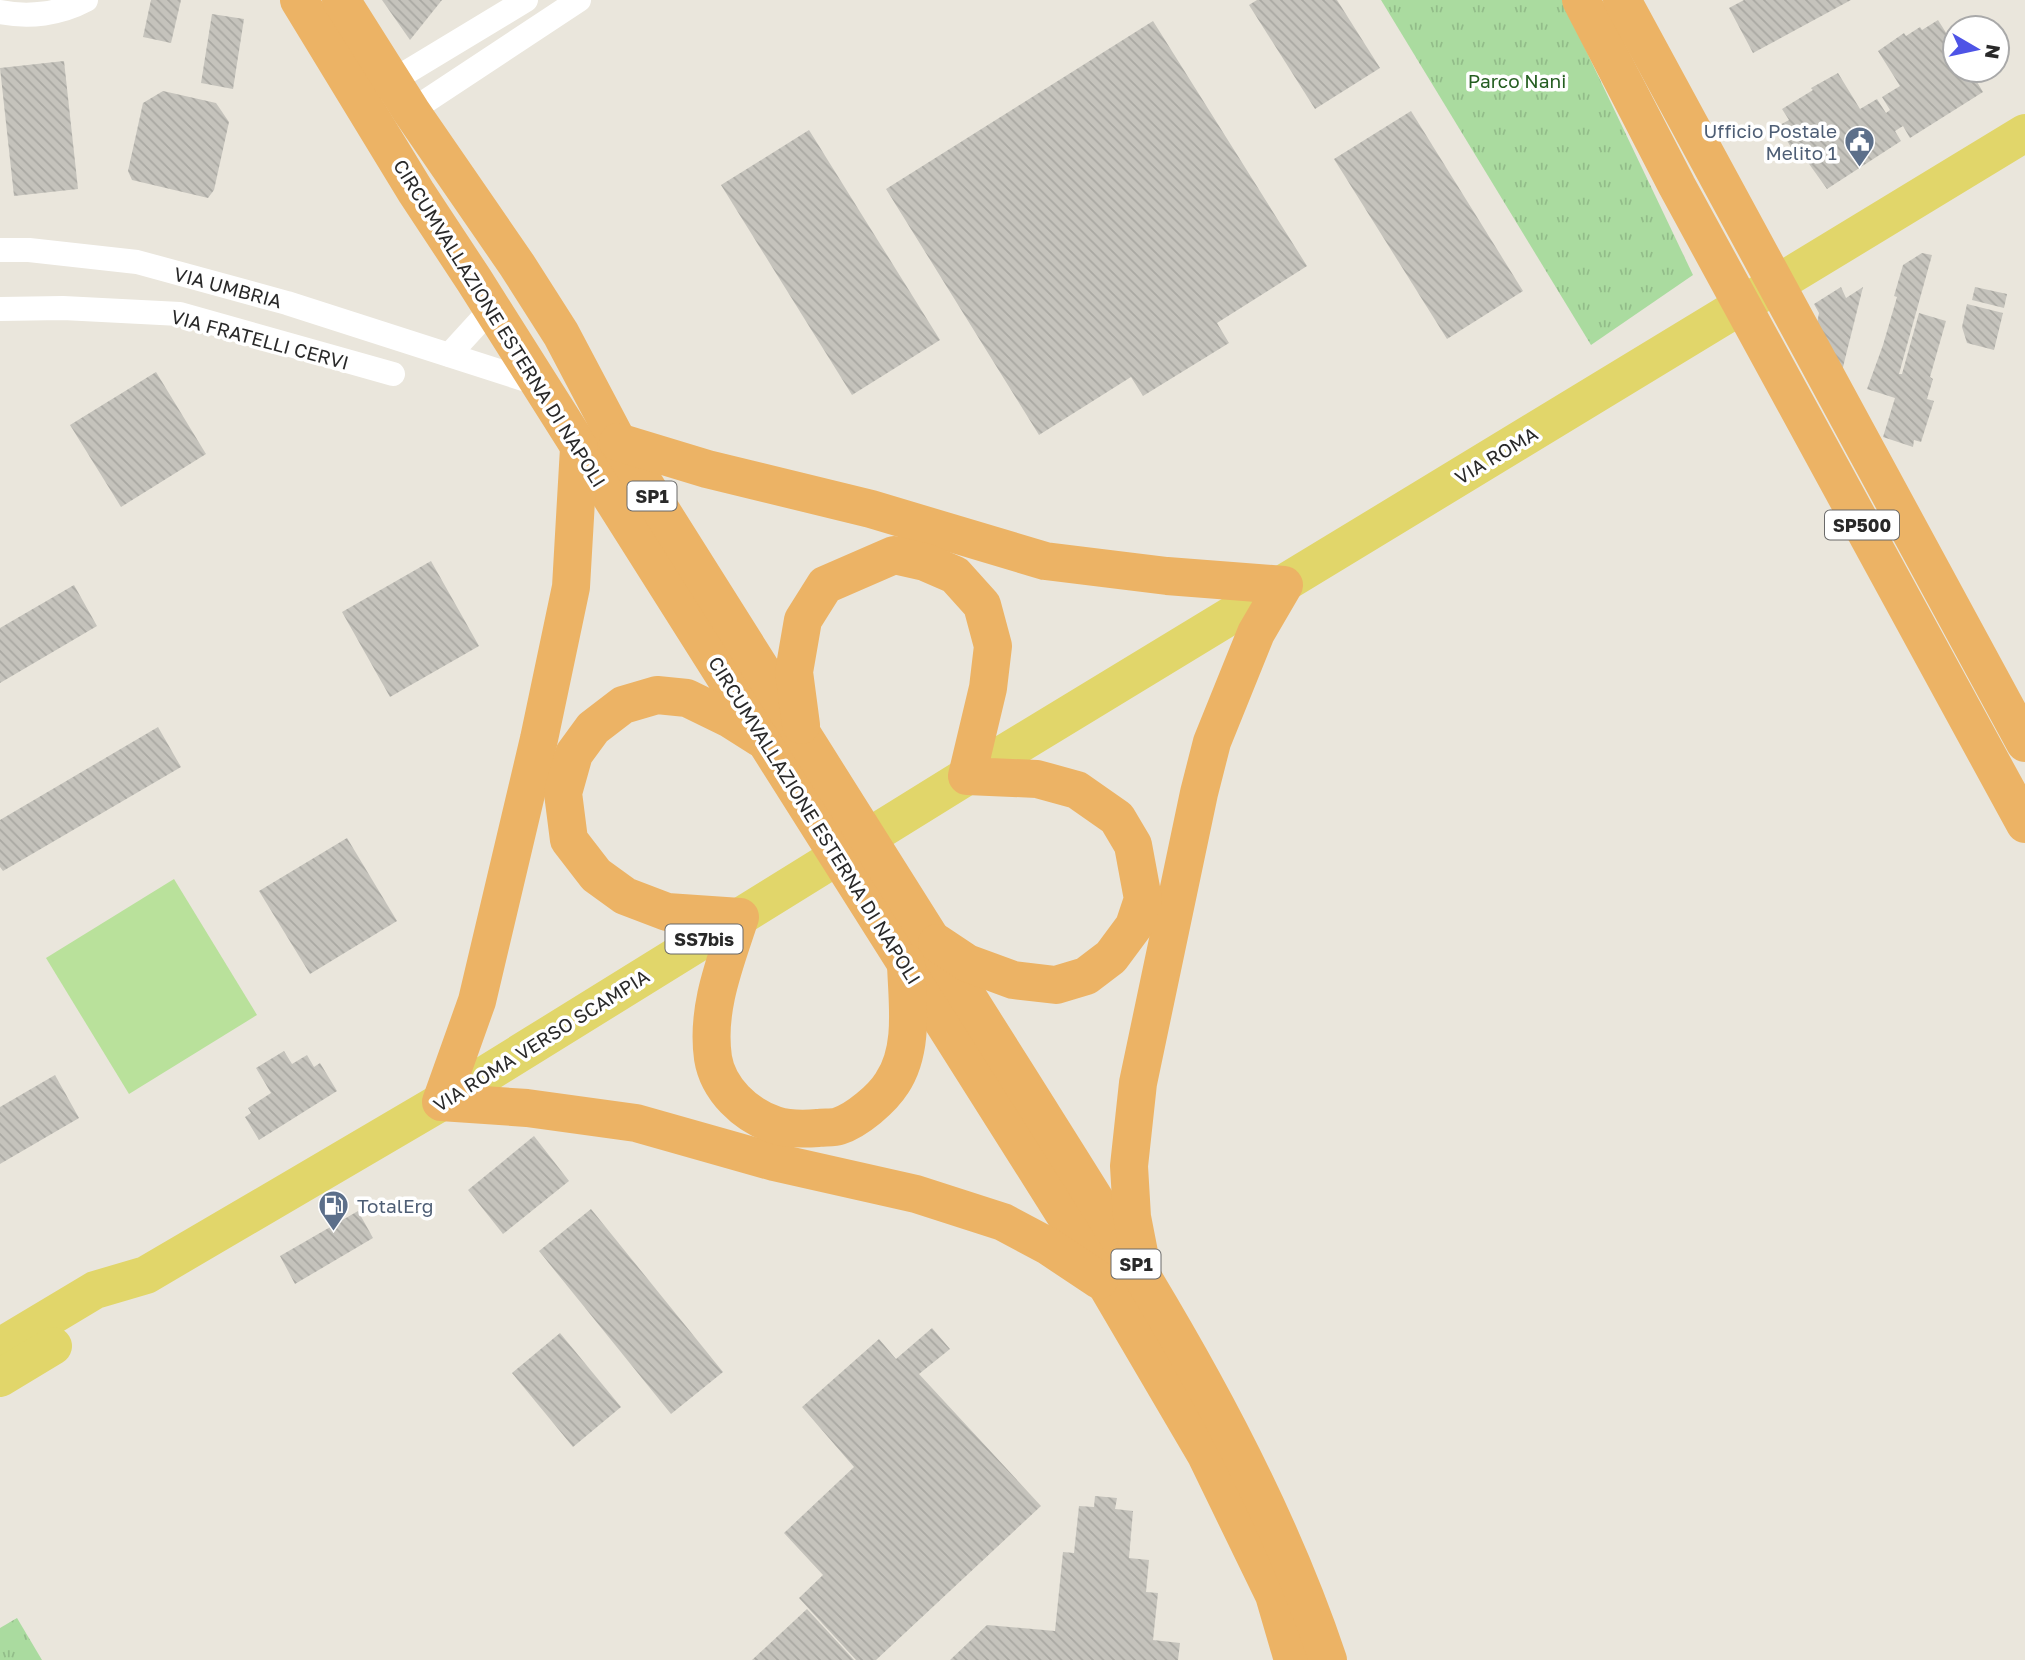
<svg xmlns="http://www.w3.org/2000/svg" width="2025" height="1660" font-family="'Golos Text',sans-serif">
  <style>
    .grass { fill: url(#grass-tufts) }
    .pitch { fill: #b9e19b }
    .building { fill: url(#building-back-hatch) }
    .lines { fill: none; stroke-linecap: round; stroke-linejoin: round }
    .street { stroke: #fff; stroke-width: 24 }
    .primary { stroke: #e1d66a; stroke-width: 38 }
    .highway { stroke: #ecb365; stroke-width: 38 }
    .labels { text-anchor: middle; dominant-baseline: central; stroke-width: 7; stroke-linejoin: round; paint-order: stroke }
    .shield { fill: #fff; stroke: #696969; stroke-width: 2 }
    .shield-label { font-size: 18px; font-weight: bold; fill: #292929 }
    .park-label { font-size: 19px; fill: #255e21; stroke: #fff }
    .service-label { font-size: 19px; fill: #4e5e75; stroke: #fff; text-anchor: end }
    .street-label { font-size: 19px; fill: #292929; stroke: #fff }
  </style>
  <defs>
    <pattern id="grass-tufts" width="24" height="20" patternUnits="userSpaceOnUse" patternTransform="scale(1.75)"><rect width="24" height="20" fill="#aadb9f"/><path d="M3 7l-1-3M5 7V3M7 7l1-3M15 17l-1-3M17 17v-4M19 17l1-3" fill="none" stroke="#92bc89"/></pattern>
    <pattern id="building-back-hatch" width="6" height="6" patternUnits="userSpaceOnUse" patternTransform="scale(1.75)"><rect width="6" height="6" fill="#c5c3bc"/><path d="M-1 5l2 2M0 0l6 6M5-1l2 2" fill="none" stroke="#a9a8a2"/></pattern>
  </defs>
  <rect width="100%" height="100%" fill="#eae6dc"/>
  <g class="grass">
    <path d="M 1381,0 L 1562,0 L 1693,275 L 1591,345 Z"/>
    <path d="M 17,1618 L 42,1660 L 0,1660 L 0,1628 Z"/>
  </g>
  <path class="pitch" d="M 174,879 L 257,1015 L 129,1094 L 46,958 Z"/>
  <g class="building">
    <path d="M 151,0 L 181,0 L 171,43 L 143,37 Z"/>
    <path d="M 382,0 L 442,0 L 410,40 Z"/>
    <path d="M 1257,0 L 1337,0 L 1380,68 L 1315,109 L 1249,5 Z"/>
    <path d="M 1744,0 L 1851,0 L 1753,53 L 1729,8 Z"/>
    <path d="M 212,14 L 244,19 L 233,89 L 201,83 Z"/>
    <path d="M 1938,20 L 1955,47 L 1955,70 L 1970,70 L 1983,92 L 1910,138 L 1903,126 L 1895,131 L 1901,141 L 1827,189 L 1802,154 L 1797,157 L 1778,126 L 1789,120 L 1782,109 L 1813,90 L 1811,88 L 1838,73 L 1860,109 L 1877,99 L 1886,113 L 1890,110 L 1882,97 L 1900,86 L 1878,51 L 1904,33 L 1906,36 L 1920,27 L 1922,30 Z"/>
    <path d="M 1153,21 L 1307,266 L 1217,323 L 1229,343 L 1143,396 L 1131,377 L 1039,435 L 886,189 Z"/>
    <path d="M 1997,45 L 2010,48 L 2006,62 L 1997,59 Z"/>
    <path d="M 64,61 L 78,189 L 14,196 L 0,68 Z"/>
    <path d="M 163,91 L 216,103 L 229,122 L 214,190 L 208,198 L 132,180 L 128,171 L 143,103 Z"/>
    <path d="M 1411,111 L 1523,291 L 1447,339 L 1334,159 Z"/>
    <path d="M 809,130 L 940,340 L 852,395 L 721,185 Z"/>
    <path d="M 1922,253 L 1932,255 L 1899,374 L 1902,374 L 1919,313 L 1946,321 L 1930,377 L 1933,379 L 1927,399 L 1934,401 L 1921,442 L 1914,440 L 1913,447 L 1883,437 L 1895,398 L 1867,389 L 1883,345 L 1897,297 L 1894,296 L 1903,265 Z"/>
    <path d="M 1841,287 L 1846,298 L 1863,287 L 1841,375 L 1816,329 L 1819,313 L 1814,304 Z"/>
    <path d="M 1975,287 L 2007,294 L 2004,308 L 1972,300 Z"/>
    <path d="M 1967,304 L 2003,313 L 1994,350 L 1967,343 L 1962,327 Z"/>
    <path d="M 156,372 L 206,454 L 121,507 L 70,425 Z"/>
    <path d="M 431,561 L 479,646 L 390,697 L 342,612 Z"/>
    <path d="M 74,585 L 97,626 L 0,683 L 0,628 Z"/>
    <path d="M 158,727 L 181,767 L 3,871 L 0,867 L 0,820 Z"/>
    <path d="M 347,838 L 397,921 L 310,974 L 259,891 Z"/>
    <path d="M 284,1051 L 292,1064 L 307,1055 L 314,1067 L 320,1063 L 337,1091 L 259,1140 L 245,1117 L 251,1113 L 248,1108 L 271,1093 L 256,1068 Z"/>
    <path d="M 55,1075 L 79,1118 L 0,1164 L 0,1107 Z"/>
    <path d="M 534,1136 L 569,1181 L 503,1234 L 468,1190 Z"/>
    <path d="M 591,1209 L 723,1372 L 671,1414 L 539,1251 Z"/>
    <path d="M 358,1211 L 373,1238 L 295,1284 L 280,1256 Z"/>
    <path d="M 932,1328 L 950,1349 L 919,1374 L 1041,1506 L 876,1660 L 856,1660 L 799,1598 L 823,1575 L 784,1533 L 854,1467 L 802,1407 L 879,1339 L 896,1359 Z"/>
    <path d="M 560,1333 L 621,1407 L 573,1447 L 512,1373 Z"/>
    <path d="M 1095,1496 L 1117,1498 L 1115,1509 L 1133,1511 L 1129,1558 L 1149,1560 L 1146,1592 L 1158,1593 L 1153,1640 L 1180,1643 L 1178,1660 L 950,1660 L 987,1625 L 1055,1631 L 1063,1552 L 1074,1553 L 1079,1506 L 1094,1507 Z"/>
    <path d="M 807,1609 L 854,1660 L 752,1660 Z"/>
  </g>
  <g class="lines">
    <g class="street">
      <path d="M 0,12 C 29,18 60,14 86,0"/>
      <path d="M 392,81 L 526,0"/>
      <path d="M 411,111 L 579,0"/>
      <path d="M 0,250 L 29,250 L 137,262 L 287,303 L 539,384"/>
      <path d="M 0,309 L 63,308 L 180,314 L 393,374"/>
      <path d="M 449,355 L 491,309"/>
    </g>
    <g class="primary">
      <path d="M 0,1347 L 95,1290 L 146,1275 L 441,1102 L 967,776 L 2025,133"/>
      <path d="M 0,1378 L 53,1346"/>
    </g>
    <g class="highway">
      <path d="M 299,0 L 416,192 L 474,280 L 1070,1223 L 1206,1455 L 1274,1595 L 1293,1660"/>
      <path d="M 341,0 L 411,111 L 517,265 L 561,334 L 618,442 C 750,652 883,862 1015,1072 C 1133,1260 1257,1448 1328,1660"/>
      <path d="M 1581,0 L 1677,186 L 2025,824"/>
      <path d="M 1622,0 L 2025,743"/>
      <path d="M 618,442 L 707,469 L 871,509 L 1045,561 L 1167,576 L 1284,585 L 1256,633 L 1212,742 L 1199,793 L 1138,1083 L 1129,1166 L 1132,1217 L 1140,1258"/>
      <path d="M 579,448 L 571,587 L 539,739 L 477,1001 L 441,1102 L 527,1108 L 636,1123 L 774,1162 L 916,1194 L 1003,1222 L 1048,1246 L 1099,1280"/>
      <path d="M 801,725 L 794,672 L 803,620 L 825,585 L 894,555 L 925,562 L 955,575 L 982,605 L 993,646 L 988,688 L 967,776 L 1037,779 L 1077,790 L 1117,818 L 1133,845 L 1143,899 L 1134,926 L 1111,957 L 1086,976 L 1056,985 L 1013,980 L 967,963 L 937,943"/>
      <path d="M 760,738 L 730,719 L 687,698 L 657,695 L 623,705 L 593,728 L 574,754 L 563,793 L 569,840 L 596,875 L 625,896 L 667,912 L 740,917 C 725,963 706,1009 713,1058 C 718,1089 745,1115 775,1125 C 787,1129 805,1129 818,1128 C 824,1127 833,1128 839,1126 C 857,1120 882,1099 892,1083 C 915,1049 907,1001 906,963"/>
    </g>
  </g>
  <defs>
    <symbol id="civic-pin" viewBox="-11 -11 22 30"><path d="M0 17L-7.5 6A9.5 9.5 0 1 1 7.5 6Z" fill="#5c6f8a" stroke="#fff"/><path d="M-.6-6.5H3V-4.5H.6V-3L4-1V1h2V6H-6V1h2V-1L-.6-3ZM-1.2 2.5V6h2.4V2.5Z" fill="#fff"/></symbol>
    <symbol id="fuel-pin" viewBox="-11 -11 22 30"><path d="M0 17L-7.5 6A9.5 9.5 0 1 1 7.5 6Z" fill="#5c6f8a" stroke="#fff"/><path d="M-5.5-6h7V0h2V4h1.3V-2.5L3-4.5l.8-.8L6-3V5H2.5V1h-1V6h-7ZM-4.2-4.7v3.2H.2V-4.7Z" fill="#fff"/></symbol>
  </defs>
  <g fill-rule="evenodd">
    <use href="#civic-pin" x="1842" y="124" width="35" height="47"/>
    <use href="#fuel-pin" x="316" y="1188" width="35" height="47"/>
  </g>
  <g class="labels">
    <g class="shield">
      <rect x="627.5" y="481.5" width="49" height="29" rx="5"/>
      <rect x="1825" y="510.5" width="74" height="29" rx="5"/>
      <rect x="665.5" y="924.5" width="77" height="29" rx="5"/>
      <rect x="1111.5" y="1249.5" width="49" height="29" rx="5"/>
    </g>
    <g class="shield-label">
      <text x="652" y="496">SP1</text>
      <text x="1862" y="525">SP500</text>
      <text x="704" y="939">SS7bis</text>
      <text x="1136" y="1264">SP1</text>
    </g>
    <g class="park-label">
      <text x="1517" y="80">Parco Nani</text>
    </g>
    <g class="service-label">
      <text x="1837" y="130">Ufficio Postale<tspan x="1837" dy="22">Melito 1</tspan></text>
      <text x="357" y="1205" text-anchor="start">TotalErg</text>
    </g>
    <g class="street-label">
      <text transform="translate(228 287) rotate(15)">VIA UMBRIA</text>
      <text transform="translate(500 323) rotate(58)">CIRCUMVALLAZIONE ESTERNA DI NAPOLI</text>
      <text transform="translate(260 339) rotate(15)">VIA FRATELLI CERVI</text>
      <text transform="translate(1496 455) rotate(-31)">VIA ROMA</text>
      <text transform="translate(815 820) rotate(58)">CIRCUMVALLAZIONE ESTERNA DI NAPOLI</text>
      <text transform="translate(541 1040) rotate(-32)">VIA ROMA VERSO SCAMPIA</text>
    </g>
  </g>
  <g transform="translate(1976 49) rotate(99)"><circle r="33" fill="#ffffff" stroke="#a9a9a9" stroke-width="2"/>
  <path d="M0-5L12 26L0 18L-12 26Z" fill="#4e54e6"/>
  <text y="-10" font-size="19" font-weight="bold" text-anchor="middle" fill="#292929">N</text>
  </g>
</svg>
